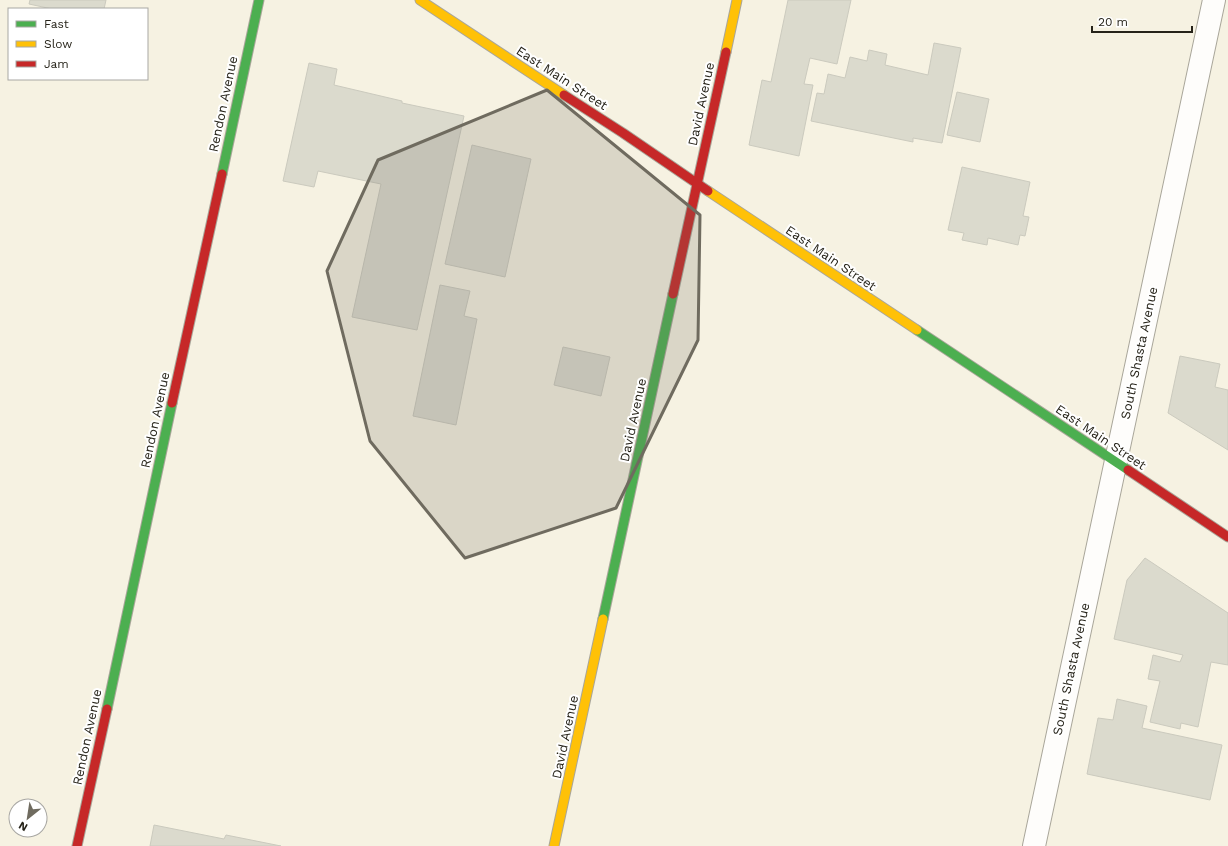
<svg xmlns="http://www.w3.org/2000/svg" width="1228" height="846" font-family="'Work Sans',sans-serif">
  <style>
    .building { fill: #dbdacd; stroke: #cbcabe }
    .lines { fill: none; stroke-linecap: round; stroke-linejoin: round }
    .street-casing { stroke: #a9a69a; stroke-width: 24 }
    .fast-casing { stroke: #a9a69a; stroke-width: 11 }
    .slow-casing { stroke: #a9a69a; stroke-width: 11 }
    .jam-casing { stroke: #a9a69a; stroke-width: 11 }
    .street { stroke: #fefdfb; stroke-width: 22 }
    .fast { stroke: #4caf50; stroke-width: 9 }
    .slow { stroke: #ffc107; stroke-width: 9 }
    .jam { stroke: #c62828; stroke-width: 9 }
    .marked { fill: #6f6b5f; fill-opacity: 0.2; stroke: #6f6b5f; stroke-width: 3; stroke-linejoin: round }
    .labels { text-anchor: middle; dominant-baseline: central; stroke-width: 4; stroke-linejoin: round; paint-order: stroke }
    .street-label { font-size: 13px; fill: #262319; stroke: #fff }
  </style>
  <rect width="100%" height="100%" fill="#f6f2e2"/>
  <g class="building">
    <path d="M 30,0 L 106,0 L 104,9 L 52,9 L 29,4 Z"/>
    <path d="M 788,0 L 851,0 L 837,64 L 810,58 L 804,84 L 813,85 L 799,156 L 749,145 L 762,80 L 771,82 Z"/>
    <path d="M 934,43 L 961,48 L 942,143 L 913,138 L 913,142 L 811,121 L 817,93 L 824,94 L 828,74 L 845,78 L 850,57 L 867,61 L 869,50 L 887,54 L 885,65 L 928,75 Z"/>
    <path d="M 309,63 L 337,69 L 334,85 L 402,101 L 402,103 L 464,116 L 417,330 L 352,317 L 381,184 L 318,171 L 314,187 L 283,181 Z"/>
    <path d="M 957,92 L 989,99 L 980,142 L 947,135 Z"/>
    <path d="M 472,145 L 531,159 L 505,277 L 445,264 Z"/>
    <path d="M 962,167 L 1030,182 L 1023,216 L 1029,217 L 1025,236 L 1020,235 L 1018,245 L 988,238 L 987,245 L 962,240 L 964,233 L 948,230 Z"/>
    <path d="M 440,285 L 470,291 L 464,316 L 477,319 L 456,425 L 413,416 Z"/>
    <path d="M 563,347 L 610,357 L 601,396 L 554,385 Z"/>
    <path d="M 1180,356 L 1220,364 L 1215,387 L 1228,390 L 1228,450 L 1168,413 Z"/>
    <path d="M 1145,558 L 1228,613 L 1228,665 L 1211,662 L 1198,727 L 1181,723 L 1180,729 L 1150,722 L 1160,681 L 1148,679 L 1153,655 L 1180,662 L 1183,655 L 1114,639 L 1127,580 Z"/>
    <path d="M 1117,699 L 1147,706 L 1142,728 L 1222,745 L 1210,800 L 1087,774 L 1098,718 L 1113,720 Z"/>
    <path d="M 154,825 L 224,839 L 226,835 L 281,846 L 150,846 Z"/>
  </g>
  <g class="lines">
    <defs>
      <path id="street" d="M 1034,846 L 1214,0"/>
      <g id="fast">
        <path d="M 222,174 L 259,0"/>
        <path d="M 917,330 L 1128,470"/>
        <path d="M 603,619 L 673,294"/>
        <path d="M 107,709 L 172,403"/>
      </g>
      <g id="slow">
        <path d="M 420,0 L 564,95"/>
        <path d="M 726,52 L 737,0"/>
        <path d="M 708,191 L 917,330"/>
        <path d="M 554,846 L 603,619"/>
      </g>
      <g id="jam">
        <path d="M 564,95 L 623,133 L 708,191"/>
        <path d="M 673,294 L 726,52"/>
        <path d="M 172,403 L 222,174"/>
        <path d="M 1128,470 L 1228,537"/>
        <path d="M 77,846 L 107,709"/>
      </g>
    </defs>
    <use href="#street" class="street-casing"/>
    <use href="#fast" class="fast-casing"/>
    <use href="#slow" class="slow-casing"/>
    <use href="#jam" class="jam-casing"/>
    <use href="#street" class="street"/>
    <use href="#fast" class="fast"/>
    <use href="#slow" class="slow"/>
    <use href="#jam" class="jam"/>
  </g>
  <path class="marked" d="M 547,90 L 700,215 L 698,340 L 616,508 L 465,558 L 370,441 L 327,271 L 378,160 Z"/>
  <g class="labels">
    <g class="street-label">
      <text transform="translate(562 78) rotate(33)">East Main Street</text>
      <text transform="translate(223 104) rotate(-78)">Rendon Avenue</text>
      <text transform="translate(701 104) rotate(-78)">David Avenue</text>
      <text transform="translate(831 258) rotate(34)">East Main Street</text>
      <text transform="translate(1139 353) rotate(-78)">South Shasta Avenue</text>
      <text transform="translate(155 420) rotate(-78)">Rendon Avenue</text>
      <text transform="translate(633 420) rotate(-78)">David Avenue</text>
      <text transform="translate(1101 437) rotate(34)">East Main Street</text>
      <text transform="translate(1071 669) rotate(-78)">South Shasta Avenue</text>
      <text transform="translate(87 737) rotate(-78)">Rendon Avenue</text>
      <text transform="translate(565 737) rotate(-78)">David Avenue</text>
    </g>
  </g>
  <rect x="8" y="8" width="140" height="72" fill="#ffffff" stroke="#a8a7a3"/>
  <rect x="16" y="21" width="20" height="6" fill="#4caf50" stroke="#a8a7a3"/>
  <text x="44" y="28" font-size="12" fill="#262319">Fast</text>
  <rect x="16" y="41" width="20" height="6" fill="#ffc107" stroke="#a8a7a3"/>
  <text x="44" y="48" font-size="12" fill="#262319">Slow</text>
  <rect x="16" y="61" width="20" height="6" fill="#c62828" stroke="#a8a7a3"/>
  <text x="44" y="68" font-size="12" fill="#262319">Jam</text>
  <g transform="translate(28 818) rotate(210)"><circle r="19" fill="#ffffff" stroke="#a8a7a3"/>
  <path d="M0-3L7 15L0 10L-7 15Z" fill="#6f6b5f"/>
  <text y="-6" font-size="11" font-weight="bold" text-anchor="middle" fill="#262319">N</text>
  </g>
  <path d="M1092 26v6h100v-6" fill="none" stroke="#262319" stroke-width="2"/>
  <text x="1098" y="26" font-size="12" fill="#262319" stroke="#ffffff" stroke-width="3" paint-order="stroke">20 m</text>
</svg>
